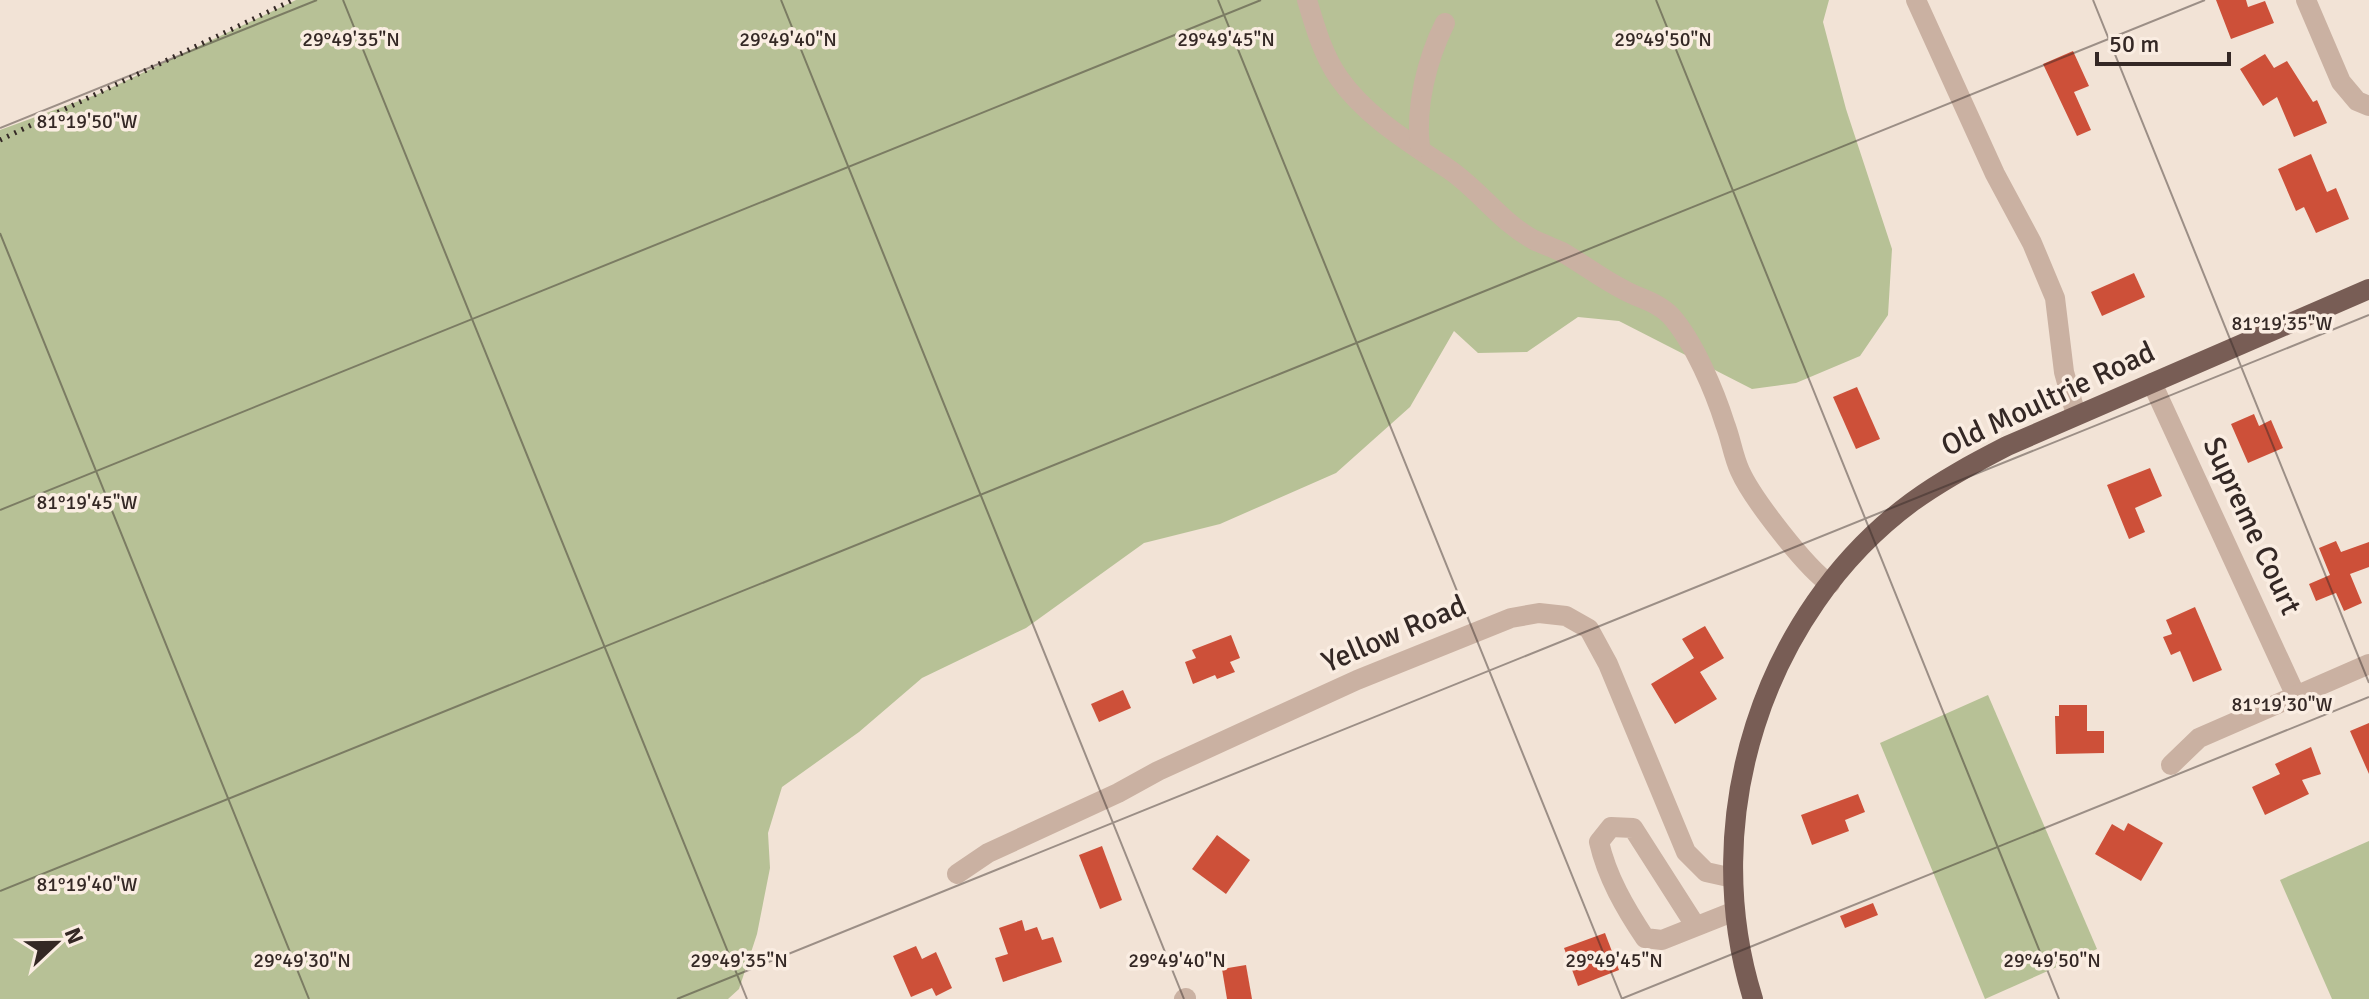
<svg xmlns="http://www.w3.org/2000/svg" width="2369" height="999" font-family="Signika,sans-serif">
  <style>
    .green { fill: #b7c196 }
    .building { fill: #cd5039 }
    .lines { fill: none; stroke-linecap: round; stroke-linejoin: round }
    .minor { stroke: #cab1a2; stroke-width: 20 }
    .major { stroke: #785d55; stroke-width: 20 }
    .rail { stroke: #342825; stroke-width: 5; stroke-dasharray: 2 6; stroke-linecap: butt }
    .ticks { fill: none; stroke: #342825; stroke-width: 2; stroke-opacity: 0.45 }
    .labels { text-anchor: middle; dominant-baseline: central; stroke-width: 7; stroke-linejoin: round; paint-order: stroke }
    .street-label { font-size: 30px; fill: #342825; stroke: #faede2 }
    .ticks-label { font-size: 20px; text-anchor: middle; fill: #342825; stroke: #faede2; stroke-width: 7; stroke-linejoin: round; paint-order: stroke }
  </style>
  <rect width="100%" height="100%" fill="#f2e3d6"/>
  <g class="green">
    <path d="M 296,0 L 1829,0 L 1823,22 L 1846,109 L 1892,249 L 1888,315 L 1860,356 L 1796,383 L 1752,389 L 1619,321 L 1578,317 L 1527,352 L 1478,353 L 1454,331 L 1410,407 L 1336,473 L 1220,524 L 1144,543 L 1026,628 L 922,678 L 859,732 L 782,787 L 768,833 L 770,868 L 757,934 L 739,989 L 728,999 L 0,999 L 0,130 L 98,94 Z"/>
    <path d="M 1988,695 L 2097,949 L 1985,999 L 1880,743 Z"/>
    <path d="M 2369,841 L 2369,999 L 2332,999 L 2280,880 Z"/>
  </g>
  <g class="building">
    <path d="M 2216,0 L 2246,0 L 2248,7 L 2265,1 L 2274,23 L 2231,39 Z"/>
    <path d="M 2073,51 L 2089,86 L 2074,92 L 2091,130 L 2077,136 L 2043,64 Z"/>
    <path d="M 2265,54 L 2274,68 L 2287,61 L 2313,102 L 2317,100 L 2327,123 L 2294,137 L 2277,97 L 2263,106 L 2240,69 Z"/>
    <path d="M 2311,154 L 2327,192 L 2336,188 L 2349,219 L 2316,233 L 2304,207 L 2296,211 L 2278,169 Z"/>
    <path d="M 2134,273 L 2145,297 L 2102,316 L 2091,292 Z"/>
    <path d="M 1857,387 L 1880,439 L 1856,449 L 1833,397 Z"/>
    <path d="M 2254,414 L 2259,426 L 2271,420 L 2283,448 L 2248,463 L 2231,424 Z"/>
    <path d="M 2150,468 L 2162,496 L 2135,508 L 2145,532 L 2129,539 L 2107,485 Z"/>
    <path d="M 2336,541 L 2341,552 L 2369,542 L 2369,567 L 2350,574 L 2362,603 L 2344,611 L 2336,593 L 2316,601 L 2309,584 L 2330,575 L 2319,548 Z"/>
    <path d="M 2195,607 L 2222,670 L 2193,682 L 2180,651 L 2171,655 L 2163,637 L 2172,634 L 2166,620 Z"/>
    <path d="M 1705,626 L 1724,658 L 1700,672 L 1717,699 L 1675,724 L 1651,684 L 1694,658 L 1682,639 Z"/>
    <path d="M 1231,635 L 1240,658 L 1230,662 L 1235,672 L 1217,679 L 1215,675 L 1193,684 L 1185,662 L 1196,658 L 1192,650 Z"/>
    <path d="M 1123,690 L 1131,708 L 1099,722 L 1091,704 Z"/>
    <path d="M 2059,705 L 2087,705 L 2087,731 L 2104,731 L 2104,753 L 2056,754 L 2055,716 L 2059,716 Z"/>
    <path d="M 2369,723 L 2369,774 L 2350,731 Z"/>
    <path d="M 2311,747 L 2321,774 L 2302,780 L 2309,794 L 2265,815 L 2252,787 L 2280,774 L 2275,764 Z"/>
    <path d="M 1858,794 L 1865,812 L 1845,820 L 1849,831 L 1812,845 L 1801,815 Z"/>
    <path d="M 2128,823 L 2163,843 L 2141,881 L 2095,854 L 2112,824 L 2124,831 Z"/>
    <path d="M 1217,835 L 1250,860 L 1226,894 L 1192,869 Z"/>
    <path d="M 1102,846 L 1122,900 L 1100,909 L 1079,855 Z"/>
    <path d="M 1873,903 L 1878,915 L 1845,928 L 1840,916 Z"/>
    <path d="M 1022,920 L 1025,931 L 1037,927 L 1042,940 L 1053,937 L 1062,962 L 1003,982 L 995,958 L 1008,954 L 999,928 Z"/>
    <path d="M 1605,933 L 1619,970 L 1578,986 L 1564,948 Z"/>
    <path d="M 916,946 L 922,959 L 936,952 L 952,988 L 936,996 L 932,988 L 911,997 L 893,956 Z"/>
    <path d="M 1246,965 L 1252,999 L 1227,999 L 1222,969 Z"/>
  </g>
  <g class="lines">
    <g class="minor">
      <path d="M 1307,0 C 1315,27 1323,55 1339,78 C 1367,118 1412,144 1450,170 C 1480,191 1501,222 1534,240 C 1543,244 1553,248 1562,252 C 1583,264 1602,279 1624,290 C 1640,299 1658,302 1671,316 C 1694,342 1715,392 1725,424 C 1731,439 1733,456 1740,471 C 1752,498 1806,568 1830,584"/>
      <path d="M 1916,0 L 1995,174 L 2032,243 L 2055,298 L 2064,372 L 2076,415"/>
      <path d="M 2306,0 L 2341,82 L 2357,101 L 2369,106"/>
      <path d="M 1420,147 C 1415,107 1427,59 1445,23"/>
      <path d="M 2152,383 L 2296,696"/>
      <path d="M 2171,765 L 2199,738 L 2369,664"/>
      <path d="M 957,874 L 988,853 L 1118,793 L 1158,771 L 1357,680 L 1511,618 L 1539,613 L 1566,616 L 1589,629 L 1608,664 L 1686,852 L 1706,872 L 1733,878"/>
      <path d="M 1695,925 L 1633,828 L 1611,827 L 1599,842 C 1607,877 1625,908 1645,938 L 1662,940 L 1735,911"/>
      <path d="M 1184,999 L 1186,998"/>
    </g>
    <path class="major" d="M 1753,999 C 1697,821 1762,613 1912,502 C 1942,480 1974,463 2007,446 L 2369,289"/>
    <path class="rail" d="M 0,140 L 293,0"/>
  </g>
  <path class="ticks" d="M 343,0 L 747,999M 781,0 L 1184,999M 1218,0 L 1622,999M 1656,0 L 2059,999M 2093,0 L 2369,683M 0,128 L 317,0M 0,233 L 309,999M 0,510 L 1261,0M 0,891 L 2205,0M 677,999 L 2369,315M 1621,999 L 2369,697"/>
  <g class="labels">
    <g class="street-label">
      <text transform="translate(2048 399) rotate(-25)">Old Moultrie Road</text>
      <text transform="translate(2252 526) rotate(65)">Supreme Court</text>
      <text transform="translate(1394 634) rotate(-23)">Yellow Road</text>
    </g>
  </g>
  <g class="ticks-label">
    <text x="351" y="46">29°49'35"N</text>
    <text x="788" y="46">29°49'40"N</text>
    <text x="1226" y="46">29°49'45"N</text>
    <text x="1663" y="46">29°49'50"N</text>
    <text x="87" y="128">81°19'50"W</text>
    <text x="2282" y="330">81°19'35"W</text>
    <text x="87" y="509">81°19'45"W</text>
    <text x="2282" y="711">81°19'30"W</text>
    <text x="87" y="891">81°19'40"W</text>
    <text x="302" y="967">29°49'30"N</text>
    <text x="739" y="967">29°49'35"N</text>
    <text x="1177" y="967">29°49'40"N</text>
    <text x="1614" y="967">29°49'45"N</text>
    <text x="2052" y="967">29°49'50"N</text>
  </g>
  <g transform="translate(56 943) rotate(68)" stroke="#faede2" stroke-width="6" paint-order="stroke">
  <path d="M0-6L14 30L0 20L-14 30Z" fill="#342825"/>
  <text y="-12" font-size="22" font-weight="bold" text-anchor="middle" fill="#342825">N</text>
  </g>
  <path d="M2097 52v12h132v-12" fill="none" stroke="#342825" stroke-width="4"/>
  <text x="2109" y="52" font-size="24" fill="#342825" stroke="#faede2" stroke-width="6" paint-order="stroke">50 m</text>
</svg>
